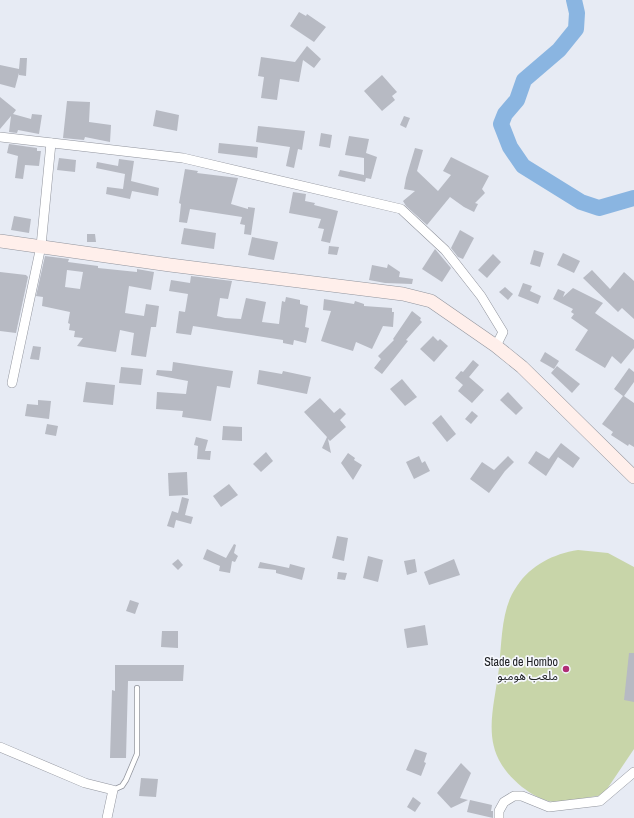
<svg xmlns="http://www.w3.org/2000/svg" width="634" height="818" font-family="'Archivo Narrow','Noto Sans Arabic',sans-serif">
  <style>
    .green { fill: #c8d5a9 }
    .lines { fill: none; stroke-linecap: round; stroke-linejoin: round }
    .river { stroke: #8ab5e1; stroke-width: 16 }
    .building { fill: #b7bac3; fill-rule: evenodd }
    .lane-casing { stroke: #91949d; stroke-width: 6 }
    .street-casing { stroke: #91949d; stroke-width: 10 }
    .secondary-casing { stroke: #91949d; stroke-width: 14 }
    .lane { stroke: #fff; stroke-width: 4.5 }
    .street { stroke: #fff; stroke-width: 9 }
    .secondary { stroke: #ffefeb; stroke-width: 13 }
    .poi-dot { fill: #b02d75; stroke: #f6f8fe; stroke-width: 1.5 }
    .labels { text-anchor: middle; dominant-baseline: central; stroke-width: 3.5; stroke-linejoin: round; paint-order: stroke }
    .poi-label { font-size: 12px; fill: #202225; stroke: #f6f8fe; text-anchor: end }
  </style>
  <rect width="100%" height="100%" fill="#e7ebf4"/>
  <path class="green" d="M 578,550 L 608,553 L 634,567 L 634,749 L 603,795 C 587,797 570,802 555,802 C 544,802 530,793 522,787 C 478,751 493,716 499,668 C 502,641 501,608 517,586 C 531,565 553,554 578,550 Z"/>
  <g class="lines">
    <path class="river" d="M 574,0 L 577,13 L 576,29 L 559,50 L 524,80 L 517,100 L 505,114 L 501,124 L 510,147 L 523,166 L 581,202 L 599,208 L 634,198"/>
  </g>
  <g class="building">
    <path d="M 299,12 L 306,16 L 307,14 L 326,27 L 314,42 L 290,26 Z"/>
    <path d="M 307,46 L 321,59 L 314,68 L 303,60 L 299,82 L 280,79 L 277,100 L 261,98 L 264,77 L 258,76 L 261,57 L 295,62 Z"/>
    <path d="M 20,58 L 27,58 L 26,76 L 19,75 L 19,73 L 15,88 L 0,84 L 0,65 L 19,69 Z"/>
    <path d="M 382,75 L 397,92 L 392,96 L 395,100 L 382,111 L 364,91 Z"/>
    <path d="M 0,97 L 16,110 L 13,114 L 31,119 L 32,114 L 42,115 L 39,134 L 18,130 L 17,133 L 9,132 L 11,116 L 0,129 Z"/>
    <path d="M 67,101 L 90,102 L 89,122 L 111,125 L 110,142 L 85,137 L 84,140 L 63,138 Z"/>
    <path d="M 156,110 L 179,115 L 177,131 L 153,126 Z"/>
    <path d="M 404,116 L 410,118 L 406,128 L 400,125 Z"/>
    <path d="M 258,126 L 305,131 L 302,150 L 298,149 L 294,168 L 286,166 L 290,147 L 256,142 Z"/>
    <path d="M 321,133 L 332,135 L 330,148 L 319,146 Z"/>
    <path d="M 349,136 L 369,139 L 366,153 L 377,157 L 371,179 L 366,178 L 365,182 L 338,176 L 340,170 L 364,175 L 364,158 L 345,155 Z"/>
    <path d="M 219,143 L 258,147 L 257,158 L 218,153 Z"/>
    <path d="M 9,144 L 37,148 L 37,151 L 41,151 L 39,166 L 25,165 L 23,179 L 15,178 L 18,156 L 7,153 Z"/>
    <path d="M 415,148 L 423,150 L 417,171 L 438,191 L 451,175 L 443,171 L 451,157 L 489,176 L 482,189 L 485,193 L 475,203 L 478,204 L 474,212 L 464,207 L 450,197 L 427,225 L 406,206 L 403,201 L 415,191 L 404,189 L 406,178 Z"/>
    <path d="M 59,158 L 76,160 L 75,172 L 57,170 Z"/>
    <path d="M 119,159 L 134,161 L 131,181 L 159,188 L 158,196 L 132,191 L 130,199 L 106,194 L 107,187 L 123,189 L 125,174 L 96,168 L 97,162 L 118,166 Z"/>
    <path d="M 185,169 L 198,171 L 197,173 L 238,178 L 231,204 L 248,209 L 248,207 L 255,208 L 251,235 L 244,234 L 245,225 L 240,224 L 242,217 L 190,209 L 187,223 L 179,222 L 181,204 L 179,203 Z"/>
    <path d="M 293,192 L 306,194 L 305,201 L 315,203 L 314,205 L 338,211 L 330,243 L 321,241 L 324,229 L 318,228 L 321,219 L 289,213 Z"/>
    <path d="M 14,216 L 31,219 L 29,233 L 11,230 Z"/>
    <path d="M 184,228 L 216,233 L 214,249 L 181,244 Z"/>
    <path d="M 460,230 L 474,238 L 463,259 L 458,257 L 451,248 Z"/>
    <path d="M 87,234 L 95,234 L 96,242 L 87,242 Z"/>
    <path d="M 252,237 L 278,242 L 274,260 L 248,255 Z"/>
    <path d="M 329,246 L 339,247 L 337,255 L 328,254 Z"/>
    <path d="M 435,249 L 451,268 L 442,282 L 422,269 Z"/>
    <path d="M 534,250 L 544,253 L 540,267 L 530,264 Z"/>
    <path d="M 563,253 L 580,261 L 574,273 L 557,265 Z"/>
    <path d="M 493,254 L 501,262 L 487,278 L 478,270 Z"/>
    <path d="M 45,256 L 69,259 L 68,262 L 98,266 L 98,268 L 137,272 L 137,269 L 154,272 L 151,290 L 129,286 L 125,313 L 144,316 L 146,304 L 159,306 L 156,327 L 151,327 L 146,357 L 131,355 L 134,333 L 120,330 L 116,352 L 77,346 L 83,338 L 74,337 L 75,331 L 69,330 L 70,324 L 68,323 L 70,312 L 42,306 L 43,297 L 36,296 ZM 67,270 L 83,272 L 80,289 L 65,287 Z"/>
    <path d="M 388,264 L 400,272 L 399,277 L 413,279 L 412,284 L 385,283 L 369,280 L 372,265 L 387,268 Z"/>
    <path d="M 592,270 L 610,289 L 624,272 L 634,281 L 634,319 L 622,308 L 618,312 L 583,278 Z"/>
    <path d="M 0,272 L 26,275 L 28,277 L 16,333 L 0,331 Z"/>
    <path d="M 191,276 L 232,281 L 228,299 L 220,298 L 217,316 L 225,318 L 241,319 L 246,298 L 266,302 L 262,322 L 279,324 L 282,301 L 285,302 L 286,297 L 300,300 L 300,304 L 308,306 L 305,327 L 309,328 L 306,343 L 294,340 L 293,345 L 283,343 L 283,340 L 193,326 L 191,335 L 176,333 L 179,311 L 185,312 L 188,294 L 169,291 L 171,280 L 190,283 Z"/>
    <path d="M 523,283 L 532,286 L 530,291 L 541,296 L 538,304 L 518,296 Z"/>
    <path d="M 505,287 L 513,294 L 508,300 L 499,292 Z"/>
    <path d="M 573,288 L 603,303 L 595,313 L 634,340 L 634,348 L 621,364 L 612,356 L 605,368 L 575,350 L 588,330 L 571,318 L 574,314 L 571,312 L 573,309 L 553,299 L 558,289 L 565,292 L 563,297 Z"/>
    <path d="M 324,299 L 354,304 L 355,301 L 364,304 L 364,306 L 392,308 L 392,312 L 394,312 L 393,327 L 383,326 L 372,349 L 356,342 L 353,351 L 321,341 L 331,311 L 323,310 Z"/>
    <path d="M 412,311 L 421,318 L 420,320 L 422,322 L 406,340 L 408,341 L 382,374 L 374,368 L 381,359 L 378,356 L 394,340 L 393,339 Z"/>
    <path d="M 433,336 L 438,341 L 440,339 L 448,346 L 434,362 L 420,349 Z"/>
    <path d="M 33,346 L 41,347 L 39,360 L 30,359 Z"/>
    <path d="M 545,352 L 559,361 L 554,369 L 540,361 Z"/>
    <path d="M 473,360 L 479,365 L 469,377 L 484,390 L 472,403 L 458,391 L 463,385 L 455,378 L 461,371 L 463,372 Z"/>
    <path d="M 173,362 L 233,371 L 230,388 L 217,386 L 211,421 L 182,417 L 183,411 L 156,409 L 157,392 L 186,394 L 188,381 L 156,375 L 157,370 L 172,371 Z"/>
    <path d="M 557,366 L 580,384 L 572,393 L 551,373 Z"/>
    <path d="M 121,367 L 143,369 L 141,385 L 119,383 Z"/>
    <path d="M 629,368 L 634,372 L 634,382 L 624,396 L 634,403 L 634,447 L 629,444 L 628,446 L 611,435 L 613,432 L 602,424 L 623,396 L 614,389 Z"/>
    <path d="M 259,370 L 282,374 L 283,371 L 311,377 L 307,394 L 257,384 Z"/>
    <path d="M 402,379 L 417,397 L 405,406 L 390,389 Z"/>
    <path d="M 86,382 L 115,385 L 113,405 L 83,402 Z"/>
    <path d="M 508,392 L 523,408 L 516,415 L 500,400 Z"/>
    <path d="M 320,398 L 334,413 L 340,408 L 346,414 L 340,420 L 346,427 L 330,441 L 328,439 L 331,453 L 322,448 L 327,437 L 304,412 Z"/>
    <path d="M 38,400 L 51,401 L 49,419 L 25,416 L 27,404 L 38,405 Z"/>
    <path d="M 472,411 L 478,416 L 471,424 L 465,419 Z"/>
    <path d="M 441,415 L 456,434 L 447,442 L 432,423 Z"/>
    <path d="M 47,424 L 58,426 L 56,436 L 45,434 Z"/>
    <path d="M 223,426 L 242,427 L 242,441 L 222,440 Z"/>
    <path d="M 196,437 L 208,440 L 205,451 L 211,451 L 210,460 L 197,459 L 198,446 L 194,445 Z"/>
    <path d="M 561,443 L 580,458 L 573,468 L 558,457 L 546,476 L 528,463 L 536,451 L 549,459 Z"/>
    <path d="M 266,452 L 273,461 L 261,472 L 253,464 Z"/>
    <path d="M 348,453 L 355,458 L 354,460 L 362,465 L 353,480 L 341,463 Z"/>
    <path d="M 419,456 L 422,463 L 425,461 L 430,471 L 414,479 L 406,462 Z"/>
    <path d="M 508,456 L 514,462 L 505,471 L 489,493 L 470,479 L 482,462 L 494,470 Z"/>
    <path d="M 187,472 L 188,495 L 169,496 L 168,473 Z"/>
    <path d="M 229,484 L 238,495 L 221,507 L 213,496 Z"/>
    <path d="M 182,497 L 189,499 L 185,515 L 193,517 L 191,524 L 176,520 L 174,528 L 167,526 L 172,511 L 178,513 Z"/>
    <path d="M 337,536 L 348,538 L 344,561 L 332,558 Z"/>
    <path d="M 234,544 L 236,545 L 234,553 L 238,556 L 235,562 L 232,561 L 230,573 L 219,571 L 220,566 L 203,559 L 207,549 L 226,558 Z"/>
    <path d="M 368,556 L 383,560 L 378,582 L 363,578 Z"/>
    <path d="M 178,559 L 183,565 L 178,570 L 172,564 Z"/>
    <path d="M 415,559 L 417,572 L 407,575 L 404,561 Z"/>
    <path d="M 454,559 L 460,575 L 429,585 L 424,572 Z"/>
    <path d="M 260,562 L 289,568 L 290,564 L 305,568 L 302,580 L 276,573 L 276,570 L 258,568 Z"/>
    <path d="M 338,572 L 347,573 L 345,580 L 337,579 Z"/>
    <path d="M 130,600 L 139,603 L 135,614 L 126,611 Z"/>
    <path d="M 425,625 L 428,645 L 407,648 L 404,629 Z"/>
    <path d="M 162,631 L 178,631 L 178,648 L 161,647 Z"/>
    <path d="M 629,653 L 634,653 L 634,702 L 624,700 Z"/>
    <path d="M 115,665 L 184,665 L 183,681 L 128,681 L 126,758 L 110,758 L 112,690 L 115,691 Z"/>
    <path d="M 415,749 L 427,753 L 424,762 L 426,763 L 421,776 L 406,770 Z"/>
    <path d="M 461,763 L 471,773 L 460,798 L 468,800 L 451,808 L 437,793 Z"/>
    <path d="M 141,778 L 158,779 L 156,797 L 139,796 Z"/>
    <path d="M 413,797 L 421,803 L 415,812 L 407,807 Z"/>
    <path d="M 470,800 L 492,805 L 491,811 L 493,811 L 493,818 L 467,812 Z"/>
  </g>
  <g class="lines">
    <defs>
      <path id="lane" d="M 113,790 L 122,786 L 126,780 L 137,754 L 137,688"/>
      <g id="street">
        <path d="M 0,137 L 183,158 L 401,209 L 445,250 L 481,296 L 503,332 L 496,346"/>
        <path d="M 12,383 L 41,246 L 51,143"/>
        <path d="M 0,747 L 85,783 L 113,790 L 107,818"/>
        <path d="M 499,818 L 499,811 L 504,802 L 514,796 L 522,796 L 549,807 L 600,801 L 634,772"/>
      </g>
      <path id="secondary" d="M 0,241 L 170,265 L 403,294 L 431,301 L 496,346 L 522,367 L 634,477"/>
    </defs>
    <use href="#lane" class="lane-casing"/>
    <use href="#street" class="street-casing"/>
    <use href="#secondary" class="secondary-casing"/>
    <use href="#lane" class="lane"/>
    <use href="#street" class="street"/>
    <use href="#secondary" class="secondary"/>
  </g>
  <circle class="poi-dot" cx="566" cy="669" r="4"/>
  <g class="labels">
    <g class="poi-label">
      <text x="558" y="662">Stade de Hombo<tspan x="558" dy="14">ملعب هومبو</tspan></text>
    </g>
  </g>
</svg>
